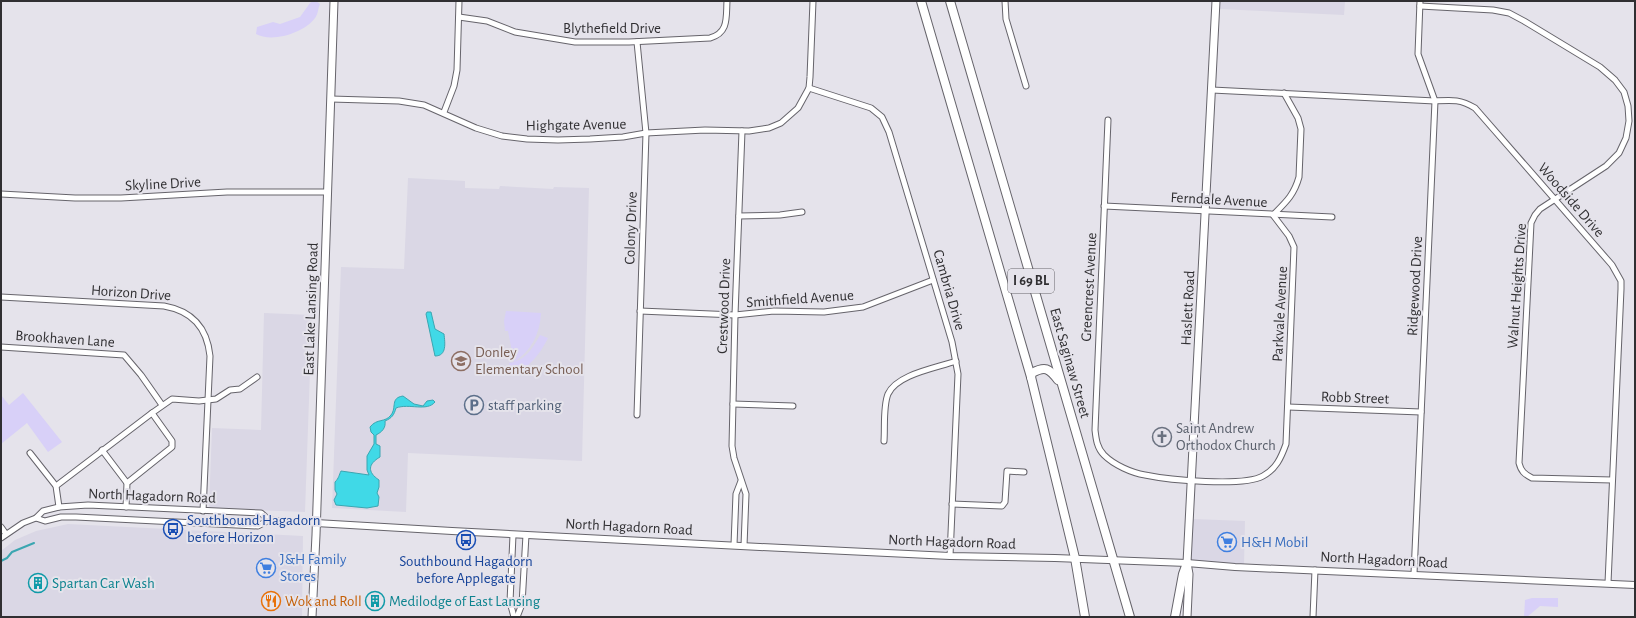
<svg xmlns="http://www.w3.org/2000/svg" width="1636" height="618" font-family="'Alegreya Sans',sans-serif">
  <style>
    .built { fill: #dad7e5 }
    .green { fill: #d8d0f8 }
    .water { fill: #40d9e7; stroke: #3ba6b1 }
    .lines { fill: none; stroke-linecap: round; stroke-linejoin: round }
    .stream { stroke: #3ba6b1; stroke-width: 2 }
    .minor-casing { stroke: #66646b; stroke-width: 7 }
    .tertiary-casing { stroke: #66646b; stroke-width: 8 }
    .secondary-casing { stroke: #66646b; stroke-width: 9 }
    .primary-casing { stroke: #66646b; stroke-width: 10 }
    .minor { stroke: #fff; stroke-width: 5 }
    .tertiary { stroke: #fff; stroke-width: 6 }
    .secondary { stroke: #fff; stroke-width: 7 }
    .primary { stroke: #fff; stroke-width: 8 }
    .labels { text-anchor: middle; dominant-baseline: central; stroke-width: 4; stroke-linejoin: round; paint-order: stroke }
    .shield { fill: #e5e3eb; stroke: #66656a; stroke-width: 1 }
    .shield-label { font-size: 14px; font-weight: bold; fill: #302f32 }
    .street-label { font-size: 15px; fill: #302f32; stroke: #e5e3eb }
    .education-label { font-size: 15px; fill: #785e54; stroke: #e5e3eb; text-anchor: start }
    .service-label { font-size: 15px; fill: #4e5e75; stroke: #e5e3eb; text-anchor: start }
    .worship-label { font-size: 15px; fill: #5b616d; stroke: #e5e3eb; text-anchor: start }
    .transit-label { font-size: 15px; fill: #164399; stroke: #e5e3eb; text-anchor: start }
    .shop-label { font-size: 15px; fill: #366cbe; stroke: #e5e3eb; text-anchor: start }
    .culture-label { font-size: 15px; fill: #0d838f; stroke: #e5e3eb; text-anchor: start }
    .food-label { font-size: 15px; fill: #c56008; stroke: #e5e3eb; text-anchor: start }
  </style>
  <rect width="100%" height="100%" fill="#e5e3eb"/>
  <g class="built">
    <path d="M 1220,1 L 1345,1 L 1344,15 L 1220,9 Z"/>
    <path d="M 408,178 L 465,181 L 465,188 L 499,189 L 500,186 L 553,189 L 554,187 L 589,188 L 582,461 L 408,453 L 406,512 L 332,508 L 341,267 L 404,269 Z"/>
    <path d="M 264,313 L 312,315 L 305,512 L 209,508 L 212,428 L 261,430 Z"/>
    <path d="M 1193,519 L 1245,521 L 1244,565 L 1191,562 Z"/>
    <path d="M 68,524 L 303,536 L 302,617 L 1,616 L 1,551 L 15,540 L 36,531 Z"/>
  </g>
  <g class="green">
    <path d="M 313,1 L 316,1 L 320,4 C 318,8 318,15 315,18 C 304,33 272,43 256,34 L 257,27 L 273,22 L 280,24 L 300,17 L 310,3 Z"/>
    <path d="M 506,311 L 541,313 C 540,334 531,351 514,362 L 508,331 L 505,331 L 504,321 Z"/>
    <path d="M 540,335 L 548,338 C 540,354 529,369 511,374 L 509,363 C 525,361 533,348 540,335 Z"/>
    <path d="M 23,393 L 62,442 L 48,452 L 27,423 L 1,444 L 1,395 L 9,405 Z"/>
    <path d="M 1532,598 L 1558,598 L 1558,607 L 1540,606 L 1527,617 L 1524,617 L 1525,600 Z"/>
  </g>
  <g class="water">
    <path d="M 427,312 L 431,312 L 435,329 L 444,334 C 445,343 447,356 435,356 L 426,314 Z"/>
    <path d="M 403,396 L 414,404 L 423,406 L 427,401 L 433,400 L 435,402 C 427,412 409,403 396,408 C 394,415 392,418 385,421 C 386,428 382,432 376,435 L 376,444 L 380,446 L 380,457 C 368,464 367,472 379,480 L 379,487 L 377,493 L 379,497 L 378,506 L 367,508 L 336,505 L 334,500 L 337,494 L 335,490 L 335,482 C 339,478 339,475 341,471 L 369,475 L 367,470 L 367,456 L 374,444 L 374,435 L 371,432 L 370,427 C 377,418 385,423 391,415 C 397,407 390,398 403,396 Z"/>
  </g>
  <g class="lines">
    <path class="stream" d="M 1,561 L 7,558 L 12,552 L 34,543"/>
    <defs>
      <g id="minor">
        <path d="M 1005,1 L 1006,19 L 1026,86"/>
        <path d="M 1420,6 L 1493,10 L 1509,13 L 1524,21 L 1600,67 L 1615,80 L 1624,92 L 1628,106 L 1629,121 L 1626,138 L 1619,153 L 1606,166 L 1540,209 L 1535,215 L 1531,223 L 1519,463 C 1521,471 1524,474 1532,478 L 1612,480"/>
        <path d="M 459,17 L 487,21 L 515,32 L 575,42 L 629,42 L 710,38 C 729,33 726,17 727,1"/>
        <path d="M 809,88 L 871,108 L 882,117 L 889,132 L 952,342 L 958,374 L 950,556"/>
        <path d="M 1212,90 L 1435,101 C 1452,100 1460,99 1475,108 L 1612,265 L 1621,281 L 1621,289 L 1608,583"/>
        <path d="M 331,99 L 399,101 L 424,105 L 476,128 L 502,136 L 527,139 L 558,140 L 590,139 L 623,137 L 646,133 L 705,130 L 749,131 L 769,128 L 781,123 L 798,108 L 809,88 L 810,77 L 813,1"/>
        <path d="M 444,112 L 454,86 L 457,70 L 459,1"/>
        <path d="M 1108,120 L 1095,430 C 1096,439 1097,448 1104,455 C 1114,465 1132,473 1145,475 C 1169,480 1243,487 1263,476 C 1276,469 1281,458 1286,444 L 1294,247 L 1289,236 L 1273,215 C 1286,202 1294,195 1299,177 L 1301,129 L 1298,118 L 1284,93"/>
        <path d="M 742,131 L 735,315 L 732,446 L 734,458 L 746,494 L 744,546"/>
        <path d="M 1,194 L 75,198 L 121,198 L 227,192 L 327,192"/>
        <path d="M 1104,206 L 1332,217"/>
        <path d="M 739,216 L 780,215 L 802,212"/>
        <path d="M 1,297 L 164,306 C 192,311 207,327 210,356 L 203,511"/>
        <path d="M 640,311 L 735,315 L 774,311 L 824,312 L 863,307 L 933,280"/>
        <path d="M 1,347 L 124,355 L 141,375 L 162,405"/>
        <path d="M 733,404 L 793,406"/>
        <path d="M 1288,407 L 1421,412"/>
        <path d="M 637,415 L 646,133 L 637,42"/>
        <path d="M 884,441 C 885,428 883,406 888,394 C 897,374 937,368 956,361"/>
        <path d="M 102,450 L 127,483"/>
        <path d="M 30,453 L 56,486 L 59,507"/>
        <path d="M 56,486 L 152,413"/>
        <path d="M 952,504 L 1002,506 L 1005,502 L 1007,471 L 1024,472"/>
        <path d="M 126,507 L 127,483 L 172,447 L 172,441 L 152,413 L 172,399 L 199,401 L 216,399 L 230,390 L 240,389 L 257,377"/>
        <path d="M 36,518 L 45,521 L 61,517 L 76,517 L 258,526 L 269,520 L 316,523"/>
        <path d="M 1,527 L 6,534"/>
        <path d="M 513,535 L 510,602 L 514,617"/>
        <path d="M 1,538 L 23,523 L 36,518 L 43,511 L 59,507 L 88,505 L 261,513 L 269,520"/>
        <path d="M 734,545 L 736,494 L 741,481"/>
        <path d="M 1414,574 L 1435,101 L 1418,54 L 1420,1"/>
        <path d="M 517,617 L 522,604 L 526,535"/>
        <path d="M 1313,617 L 1315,570"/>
      </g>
      <path id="tertiary" d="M 316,523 L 452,531 L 760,547 L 950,556 L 1055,558 L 1187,563 L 1235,567 L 1635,585"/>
      <g id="secondary">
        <path d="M 312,617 L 316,535 L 334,1"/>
        <path d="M 1187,617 L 1189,574 L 1187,563 L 1216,1"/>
      </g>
      <g id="primary">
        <path d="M 921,1 L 1031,377 L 1075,558 L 1085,617"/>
        <path d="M 950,1 L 1130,617"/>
        <path d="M 1031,377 L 1032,373 C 1045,366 1049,368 1058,380"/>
        <path d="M 1175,617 L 1183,574 L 1187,563"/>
      </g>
    </defs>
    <use href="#minor" class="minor-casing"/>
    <use href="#tertiary" class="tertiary-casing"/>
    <use href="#secondary" class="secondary-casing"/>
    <use href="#primary" class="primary-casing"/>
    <use href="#minor" class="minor"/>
    <use href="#tertiary" class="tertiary"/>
    <use href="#secondary" class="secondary"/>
    <use href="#primary" class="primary"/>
  </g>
  <defs>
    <symbol id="school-ring" viewBox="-11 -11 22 22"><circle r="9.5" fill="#e5e3eb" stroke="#8d6e63" stroke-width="1.5"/><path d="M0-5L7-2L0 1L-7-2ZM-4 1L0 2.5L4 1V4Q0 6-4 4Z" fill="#8d6e63"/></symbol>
    <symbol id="parking-ring" viewBox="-11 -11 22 22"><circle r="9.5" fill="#e5e3eb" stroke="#5c6f8a" stroke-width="1.5"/><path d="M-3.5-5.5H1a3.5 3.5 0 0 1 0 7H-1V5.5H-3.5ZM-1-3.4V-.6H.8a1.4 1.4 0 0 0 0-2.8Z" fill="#5c6f8a"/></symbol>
    <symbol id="church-ring" viewBox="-11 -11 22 22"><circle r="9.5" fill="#e5e3eb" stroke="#6b7280" stroke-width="1.5"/><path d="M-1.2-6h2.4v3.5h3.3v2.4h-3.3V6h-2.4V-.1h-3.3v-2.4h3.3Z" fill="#6b7280"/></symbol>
    <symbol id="bus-ring" viewBox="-11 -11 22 22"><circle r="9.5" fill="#e5e3eb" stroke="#1a4fb4" stroke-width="1.5"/><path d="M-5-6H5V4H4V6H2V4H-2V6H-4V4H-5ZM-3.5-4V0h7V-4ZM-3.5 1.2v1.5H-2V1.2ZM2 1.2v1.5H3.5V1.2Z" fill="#1a4fb4"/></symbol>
    <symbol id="supermarket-ring" viewBox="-11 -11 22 22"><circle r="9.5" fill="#e5e3eb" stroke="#3f7fe0" stroke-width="1.5"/><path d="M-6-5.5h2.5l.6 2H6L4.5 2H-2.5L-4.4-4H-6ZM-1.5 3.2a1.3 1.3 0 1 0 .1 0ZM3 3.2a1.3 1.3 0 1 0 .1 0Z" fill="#3f7fe0"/></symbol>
    <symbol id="building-ring" viewBox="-11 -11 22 22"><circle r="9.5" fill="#e5e3eb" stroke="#0f9aa8" stroke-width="1.5"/><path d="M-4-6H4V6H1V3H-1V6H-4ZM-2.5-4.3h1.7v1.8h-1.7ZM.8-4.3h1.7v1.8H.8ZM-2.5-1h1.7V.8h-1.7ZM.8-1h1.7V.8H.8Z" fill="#0f9aa8"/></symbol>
    <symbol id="restaurant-ring" viewBox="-11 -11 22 22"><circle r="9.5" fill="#e5e3eb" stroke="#e8710a" stroke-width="1.5"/><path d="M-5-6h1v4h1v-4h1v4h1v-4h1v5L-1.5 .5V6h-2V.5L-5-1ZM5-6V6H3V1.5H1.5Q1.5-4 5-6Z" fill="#e8710a"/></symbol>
  </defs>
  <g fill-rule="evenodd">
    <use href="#school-ring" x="450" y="350" width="22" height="22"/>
    <use href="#parking-ring" x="463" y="394" width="22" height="22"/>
    <use href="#church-ring" x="1151" y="426" width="22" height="22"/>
    <use href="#bus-ring" x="162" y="518" width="22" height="22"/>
    <use href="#bus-ring" x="455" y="529" width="22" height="22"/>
    <use href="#supermarket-ring" x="1216" y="531" width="22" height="22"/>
    <use href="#supermarket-ring" x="255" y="557" width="22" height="22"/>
    <use href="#building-ring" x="27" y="572" width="22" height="22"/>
    <use href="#restaurant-ring" x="260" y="590" width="22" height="22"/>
    <use href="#building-ring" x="364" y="590" width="22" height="22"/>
  </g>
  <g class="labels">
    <rect class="shield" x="1008" y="269" width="46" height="24" rx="3"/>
    <g class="shield-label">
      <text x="1031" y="281">I 69 BL</text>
    </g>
    <g class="street-label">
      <text x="612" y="28">Blythefield Drive</text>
      <text transform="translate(576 125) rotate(-1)">Highgate Avenue</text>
      <text transform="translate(163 184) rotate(-3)">Skyline Drive</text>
      <text transform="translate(1219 200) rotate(3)">Ferndale Avenue</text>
      <text transform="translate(1571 200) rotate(49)">Woodside Drive</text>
      <text transform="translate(631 228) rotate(-88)">Colony Drive</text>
      <text transform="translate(1415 286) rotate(-87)">Ridgewood Drive</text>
      <text transform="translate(1517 286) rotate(-86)">Walnut Heights Drive</text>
      <text transform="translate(1089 287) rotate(-87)">Greencrest Avenue</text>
      <text transform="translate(949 290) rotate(74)">Cambria Drive</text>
      <text transform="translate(131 293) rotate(4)">Horizon Drive</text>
      <text transform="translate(800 299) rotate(-4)">Smithfield Avenue</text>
      <text transform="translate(724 306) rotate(-88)">Crestwood Drive</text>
      <text transform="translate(1188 308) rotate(-87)">Haslett Road</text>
      <text transform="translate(311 309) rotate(-88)">East Lake Lansing Road</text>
      <text transform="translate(1280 314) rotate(-87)">Parkvale Avenue</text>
      <text transform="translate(65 339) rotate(4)">Brookhaven Lane</text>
      <text transform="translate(1070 363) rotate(74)">East Saginaw Street</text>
      <text transform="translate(1355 398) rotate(2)">Robb Street</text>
      <text transform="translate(152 496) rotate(2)">North Hagadorn Road</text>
      <text transform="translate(629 527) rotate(3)">North Hagadorn Road</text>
      <text transform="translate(952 542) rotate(2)">North Hagadorn Road</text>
      <text transform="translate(1384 560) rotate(3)">North Hagadorn Road</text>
    </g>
    <g class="education-label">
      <text x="475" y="352">Donley<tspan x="475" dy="17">Elementary School</tspan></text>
    </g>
    <g class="service-label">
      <text x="488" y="405">staff parking</text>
    </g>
    <g class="worship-label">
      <text x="1176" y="428">Saint Andrew<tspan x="1176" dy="17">Orthodox Church</tspan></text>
    </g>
    <g class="transit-label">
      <text x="187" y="520">Southbound Hagadorn<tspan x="187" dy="17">before Horizon</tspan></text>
      <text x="466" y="561" text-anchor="middle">Southbound Hagadorn<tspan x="466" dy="17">before Applegate</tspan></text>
    </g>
    <g class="shop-label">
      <text x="1241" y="542">H&amp;H Mobil</text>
      <text x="280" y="559">J&amp;H Family<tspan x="280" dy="17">Stores</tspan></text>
    </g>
    <g class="culture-label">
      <text x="52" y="583">Spartan Car Wash</text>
      <text x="389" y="601">Medilodge of East Lansing</text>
    </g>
    <g class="food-label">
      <text x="285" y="601">Wok and Roll</text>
    </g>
  </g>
  <rect width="1636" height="618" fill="none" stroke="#302f32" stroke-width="4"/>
</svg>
